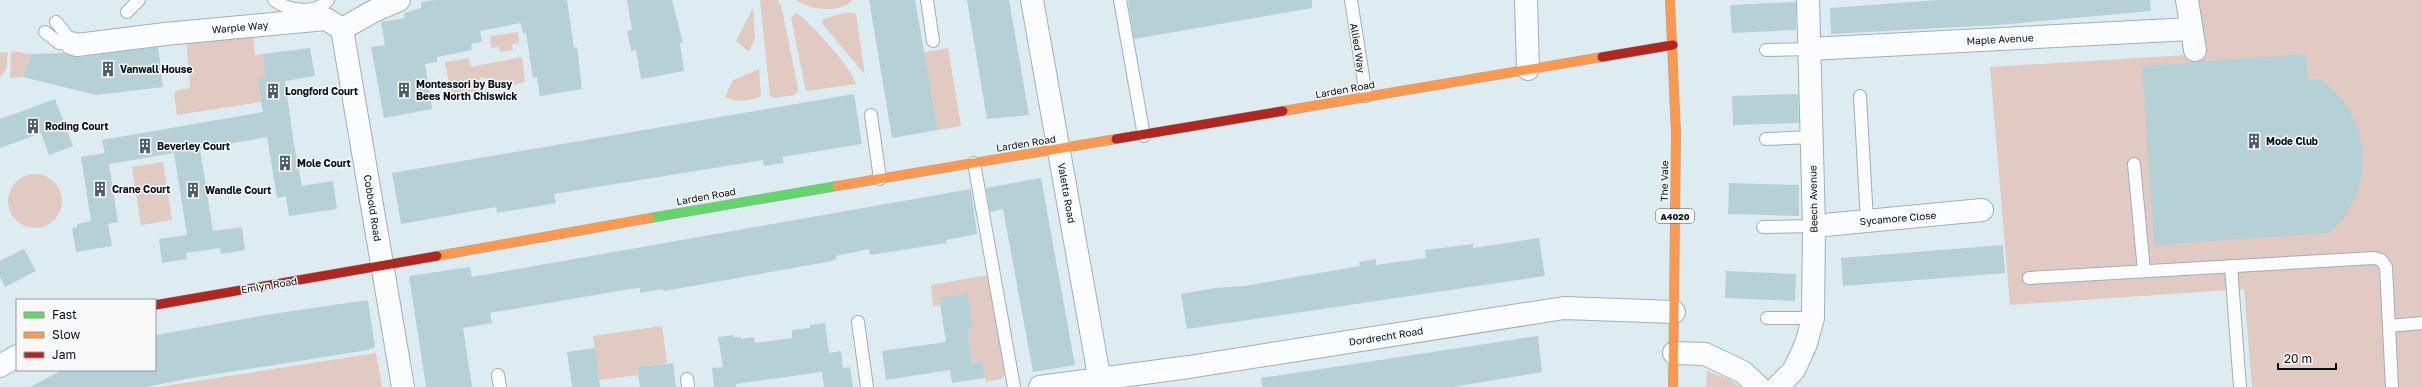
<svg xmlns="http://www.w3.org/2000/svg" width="2422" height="387" font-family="'Golos Text',sans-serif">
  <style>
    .green { fill: #e1cac1 }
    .building { fill: #b5d1d5 }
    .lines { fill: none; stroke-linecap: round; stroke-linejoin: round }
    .lane-casing { stroke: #9db1b8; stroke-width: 14 }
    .street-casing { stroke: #9db1b8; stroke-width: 24 }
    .fast-casing { stroke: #9db1b8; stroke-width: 10 }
    .slow-casing { stroke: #9db1b8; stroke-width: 10 }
    .jam-casing { stroke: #9db1b8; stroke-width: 10 }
    .lane { stroke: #fafcfd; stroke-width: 12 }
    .street { stroke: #fafcfd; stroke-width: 22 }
    .fast { stroke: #63d668; stroke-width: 9 }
    .slow { stroke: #ff974d; stroke-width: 9 }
    .jam { stroke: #b3261e; stroke-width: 9 }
    .labels { text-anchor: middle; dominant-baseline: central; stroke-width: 3; stroke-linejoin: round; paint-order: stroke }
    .shield { fill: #f8f8f8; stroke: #4a565a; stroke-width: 1 }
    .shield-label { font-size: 9px; font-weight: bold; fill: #001117 }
    .street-label { font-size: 10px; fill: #001117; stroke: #f8f8f8 }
    .poi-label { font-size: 10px; font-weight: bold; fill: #001117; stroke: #f8f8f8; text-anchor: start }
  </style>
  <rect width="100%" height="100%" fill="#ddecf1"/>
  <g class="green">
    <path d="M 760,0 L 777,0 L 781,5 L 798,88 L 798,91 L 794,95 L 774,98 L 770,96 Z"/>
    <path d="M 797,0 L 853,0 C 841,13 810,11 797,0 Z"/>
    <path d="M 2196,0 L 2422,0 L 2422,387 L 2252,387 L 2244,289 L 2010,305 L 1990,67 L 2203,54 Z"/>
    <path d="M 753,8 L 755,38 L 749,52 L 736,41 Z"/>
    <path d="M 848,12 L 856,14 L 865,75 L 822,23 L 823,19 Z"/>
    <path d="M 796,13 C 808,19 854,71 856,84 L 806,91 L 791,18 Z"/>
    <path d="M 253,32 L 255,55 L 263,54 L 265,77 L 257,79 L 261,102 L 177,115 L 174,93 L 178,90 L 190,88 L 186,38 Z"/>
    <path d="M 518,32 L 519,43 L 512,44 L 513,50 L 500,52 L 499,47 L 491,48 L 490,36 Z"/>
    <path d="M 948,48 L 961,126 L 938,130 L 932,95 L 917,54 Z"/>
    <path d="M 11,51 L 31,54 L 23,77 L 10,78 Z"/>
    <path d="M 8,52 L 6,70 L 0,77 L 0,53 Z"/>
    <path d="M 522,57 L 525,82 L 512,85 L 480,77 L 482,90 L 451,96 L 445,62 L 469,58 L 471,67 Z"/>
    <path d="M 759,69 L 761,96 C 750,102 736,102 725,97 L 733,80 Z"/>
    <path d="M 163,162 L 172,220 L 141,225 L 132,167 Z"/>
    <circle cx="35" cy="201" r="27"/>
    <path d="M 988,275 L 1006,373 L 1001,379 L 986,382 L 982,361 L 972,363 L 968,330 L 973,329 L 968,294 L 939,298 L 940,305 L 933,306 L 931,285 Z"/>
    <path d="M 662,326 L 667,363 L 637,367 L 638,375 L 599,380 L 593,336 Z"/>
    <path d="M 376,353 L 382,387 L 158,387 Z"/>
    <path d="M 1707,371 L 1729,379 L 1740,387 L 1706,387 Z"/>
  </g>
  <g class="building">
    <path d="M 436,0 L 567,0 L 574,48 L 577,47 L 582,89 L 540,96 L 537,77 L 533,78 L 526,33 L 523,34 L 521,23 L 480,31 L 482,42 L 471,44 L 472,50 L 437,57 L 437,62 L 425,64 L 432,109 L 384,118 L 371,47 L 385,45 L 381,22 L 405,18 L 404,13 L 421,8 L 421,2 Z"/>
    <path d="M 627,0 L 672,0 L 683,43 L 680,43 L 684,71 L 641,79 L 636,50 L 631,51 L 627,31 L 632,30 Z"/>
    <path d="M 869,0 L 915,0 L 938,130 L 892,138 Z"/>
    <path d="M 967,0 L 1009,0 L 1029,115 L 987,119 Z"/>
    <path d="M 1128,0 L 1312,0 L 1312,8 L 1134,39 Z"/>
    <path d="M 1939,0 L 2150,0 L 2151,11 L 1997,25 L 1831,34 L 1830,8 Z"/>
    <path d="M 1796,2 L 1796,30 L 1732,33 L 1730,5 Z"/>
    <path d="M 158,47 L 163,87 L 96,95 L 23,77 L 31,54 L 64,53 L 79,57 Z"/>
    <path d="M 310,48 L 315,76 L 285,81 L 294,144 L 302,186 L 333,181 L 337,209 L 289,216 L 286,196 L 277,198 L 267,137 L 200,149 L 213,231 L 242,227 L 245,250 L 221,254 L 220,248 L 186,253 L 187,259 L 162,263 L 159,239 L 187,235 L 174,153 L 109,164 L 118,222 L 108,224 L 112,246 L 76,252 L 72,228 L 77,227 L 77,224 L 91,221 L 81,157 L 105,153 L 102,140 L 263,112 L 257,78 L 265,77 L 263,54 Z"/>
    <path d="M 2306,54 L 2308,80 L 2321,79 L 2338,94 L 2350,111 L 2359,131 L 2363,152 L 2362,173 L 2358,192 L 2342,221 L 2329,233 L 2154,245 L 2142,66 Z"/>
    <path d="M 854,94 L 862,144 L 782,157 L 784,163 L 764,166 L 763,160 L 554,194 L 556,203 L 497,213 L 496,207 L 401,224 L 392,173 Z"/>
    <path d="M 1798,94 L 1799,123 L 1733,125 L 1732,96 Z"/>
    <path d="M 55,99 L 73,146 L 49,155 L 41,133 L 0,148 L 0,119 Z"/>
    <path d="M 1041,178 L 1075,365 L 1033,372 L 1003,209 L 990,212 L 986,188 Z"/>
    <path d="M 1729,183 L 1799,185 L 1799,216 L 1728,214 Z"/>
    <path d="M 971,189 L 977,234 L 946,240 L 947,243 L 870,255 L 869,249 L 836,256 L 837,259 L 832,261 L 664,291 L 663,289 L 640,293 L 640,288 L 630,289 L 490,313 L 492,323 L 463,328 L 472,387 L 426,387 L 409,276 L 470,267 L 472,277 Z"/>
    <path d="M 1539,238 L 1545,276 L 1187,329 L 1181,294 L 1215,288 L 1244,286 L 1360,266 L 1359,262 L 1376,259 L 1376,265 L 1426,258 L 1425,250 L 1473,244 L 1473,248 Z"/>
    <path d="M 2003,245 L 2005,273 L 1843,286 L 1841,258 Z"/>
    <path d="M 24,249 L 36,271 L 5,287 L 0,277 L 0,261 Z"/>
    <path d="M 1726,271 L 1796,274 L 1795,301 L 1725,298 Z"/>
    <path d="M 968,293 L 973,329 L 968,330 L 972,363 L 982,361 L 985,378 L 952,383 L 950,370 L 886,380 L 882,351 L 946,342 L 939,298 Z"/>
    <path d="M 368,300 L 375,347 L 368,350 L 192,378 L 146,387 L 30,387 L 62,370 L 155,370 L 155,335 L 162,334 L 265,315 Z"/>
    <path d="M 825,323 L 829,353 L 841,351 L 843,368 L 850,367 L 853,387 L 824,387 L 822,372 L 736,384 L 736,387 L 714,387 L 712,368 L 723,367 L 718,337 L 734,335 L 734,337 L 741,337 L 741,339 L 754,337 L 755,343 L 792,338 L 792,330 L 810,328 L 810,325 Z"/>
    <path d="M 1538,336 L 1542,372 L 1453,387 L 1262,387 L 1261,378 Z"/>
    <path d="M 595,348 L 600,387 L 572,387 L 567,352 Z"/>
    <path d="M 673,363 L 676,387 L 640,387 L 637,367 Z"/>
  </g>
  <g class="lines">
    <defs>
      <g id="lane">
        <path d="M 274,0 C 288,11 316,15 328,0"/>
        <path d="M 927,0 L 933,41"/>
        <path d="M 1120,0 L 1144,136"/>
        <path d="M 1351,0 L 1366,96"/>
        <path d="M 127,12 L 139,0"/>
        <path d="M 45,32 L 59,43 L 71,43 L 68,37 L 56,22"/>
        <path d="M 1766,50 L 1810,49"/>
        <path d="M 1860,96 L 1867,221"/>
        <path d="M 871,115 L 880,179"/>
        <path d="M 1766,139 L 1812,137"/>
        <path d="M 974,163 L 1014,387"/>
        <path d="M 2134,164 L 2144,271"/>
        <path d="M 1763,227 L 1814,226"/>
        <path d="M 2231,266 L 2240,387"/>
        <path d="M 2029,278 L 2374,258 L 2381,260 L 2386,267 L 2392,387"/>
        <path d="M 1767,318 L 1813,318"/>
        <path d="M 858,322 L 867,387"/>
        <path d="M 2389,326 L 2422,323"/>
        <path d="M 498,375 L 500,387"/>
        <path d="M 687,379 L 688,387"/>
      </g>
      <g id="street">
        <path d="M 1032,0 L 1101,387"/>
        <path d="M 1526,0 L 1528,69"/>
        <path d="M 2187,0 L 2195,50"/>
        <path d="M 342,29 L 403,387"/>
        <path d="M 342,29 L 374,11 L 399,0"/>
        <path d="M 71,43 L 77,45 L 165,34 L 326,19 L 342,29"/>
        <path d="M 1810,49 L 2191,29"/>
        <path d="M 1814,226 L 1982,210"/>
        <path d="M 1674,353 L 1705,354 L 1743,372 L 1759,387"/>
        <path d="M 0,366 L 17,356"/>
        <path d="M 1040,387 L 1189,367 L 1564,308 L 1674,312"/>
        <path d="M 1777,387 L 1794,370 L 1806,344 L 1813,318 L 1814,226 L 1808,0"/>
      </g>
      <path id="fast" d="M 650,218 L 837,186"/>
      <g id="slow">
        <path d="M 1670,0 L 1676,134 L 1673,387"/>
        <path d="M 1283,111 L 1602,57"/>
        <path d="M 837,186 L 1116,139"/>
        <path d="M 437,256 L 650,218"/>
      </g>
      <g id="jam">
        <path d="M 1602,57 L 1673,45"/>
        <path d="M 1116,139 L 1283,111"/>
        <path d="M 155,305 L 437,256"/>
      </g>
    </defs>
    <use href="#lane" class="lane-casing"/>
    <use href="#street" class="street-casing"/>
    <use href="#fast" class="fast-casing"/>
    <use href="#slow" class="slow-casing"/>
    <use href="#jam" class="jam-casing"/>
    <use href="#lane" class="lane"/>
    <use href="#street" class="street"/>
    <use href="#fast" class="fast"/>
    <use href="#slow" class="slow"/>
    <use href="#jam" class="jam"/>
  </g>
  <defs>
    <symbol id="building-bare" viewBox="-9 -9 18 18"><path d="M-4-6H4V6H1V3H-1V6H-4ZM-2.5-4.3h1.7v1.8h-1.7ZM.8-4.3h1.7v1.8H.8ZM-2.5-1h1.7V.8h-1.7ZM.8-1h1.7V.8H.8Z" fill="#4d5e63" stroke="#f8f8f8" stroke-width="2.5" paint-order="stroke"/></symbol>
  </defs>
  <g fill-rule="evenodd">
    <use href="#building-bare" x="97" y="58" width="22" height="22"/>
    <use href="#building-bare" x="393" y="79" width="22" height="22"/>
    <use href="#building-bare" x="262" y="80" width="22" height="22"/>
    <use href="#building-bare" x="22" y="115" width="22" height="22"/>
    <use href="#building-bare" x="2243" y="130" width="22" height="22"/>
    <use href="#building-bare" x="134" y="135" width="22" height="22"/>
    <use href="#building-bare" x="274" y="152" width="22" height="22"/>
    <use href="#building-bare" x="89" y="178" width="22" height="22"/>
    <use href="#building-bare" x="182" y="179" width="22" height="22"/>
  </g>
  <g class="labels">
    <rect class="shield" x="1656" y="209" width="38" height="14" rx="3"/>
    <g class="shield-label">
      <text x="1675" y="216">A4020</text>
    </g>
    <g class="street-label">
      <text transform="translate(240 27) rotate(-5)">Warple Way</text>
      <text transform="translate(2000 39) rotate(-3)">Maple Avenue</text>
      <text transform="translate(1358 48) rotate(81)">Allied Way</text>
      <text transform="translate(1345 89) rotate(-10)">Larden Road</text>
      <text transform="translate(1026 143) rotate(-9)">Larden Road</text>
      <text transform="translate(1664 181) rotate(-89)">The Vale</text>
      <text transform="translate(1067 193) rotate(80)">Valetta Road</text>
      <text transform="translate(706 196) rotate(-10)">Larden Road</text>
      <text transform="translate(1813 199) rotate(-91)">Beech Avenue</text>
      <text transform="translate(373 208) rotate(81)">Cobbold Road</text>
      <text transform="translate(1898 218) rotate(-5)">Sycamore Close</text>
      <text transform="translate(269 285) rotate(-9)">Emlyn Road</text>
      <text transform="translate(1386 336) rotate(-9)">Dordrecht Road</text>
    </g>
    <g class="poi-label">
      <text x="120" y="69">Vanwall House</text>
      <text x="416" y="84">Montessori by Busy<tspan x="416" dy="12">Bees North Chiswick</tspan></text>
      <text x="285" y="91">Longford Court</text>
      <text x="45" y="126">Roding Court</text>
      <text x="2266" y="141">Mode Club</text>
      <text x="157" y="146">Beverley Court</text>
      <text x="297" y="163">Mole Court</text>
      <text x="112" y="189">Crane Court</text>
      <text x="205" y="190">Wandle Court</text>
    </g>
  </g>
  <rect x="16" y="299" width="140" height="72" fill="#f8f8f8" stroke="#959c9e"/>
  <rect x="24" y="312" width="20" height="6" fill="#63d668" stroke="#959c9e"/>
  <text x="52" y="319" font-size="12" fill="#001117">Fast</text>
  <rect x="24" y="332" width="20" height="6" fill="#ff974d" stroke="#959c9e"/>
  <text x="52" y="339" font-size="12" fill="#001117">Slow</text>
  <rect x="24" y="352" width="20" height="6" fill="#b3261e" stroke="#959c9e"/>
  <text x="52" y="359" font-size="12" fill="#001117">Jam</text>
  <path d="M2278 363v6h58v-6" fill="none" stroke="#001117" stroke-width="2"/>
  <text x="2284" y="363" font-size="12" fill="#001117" stroke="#f8f8f8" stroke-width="3" paint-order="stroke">20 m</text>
</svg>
